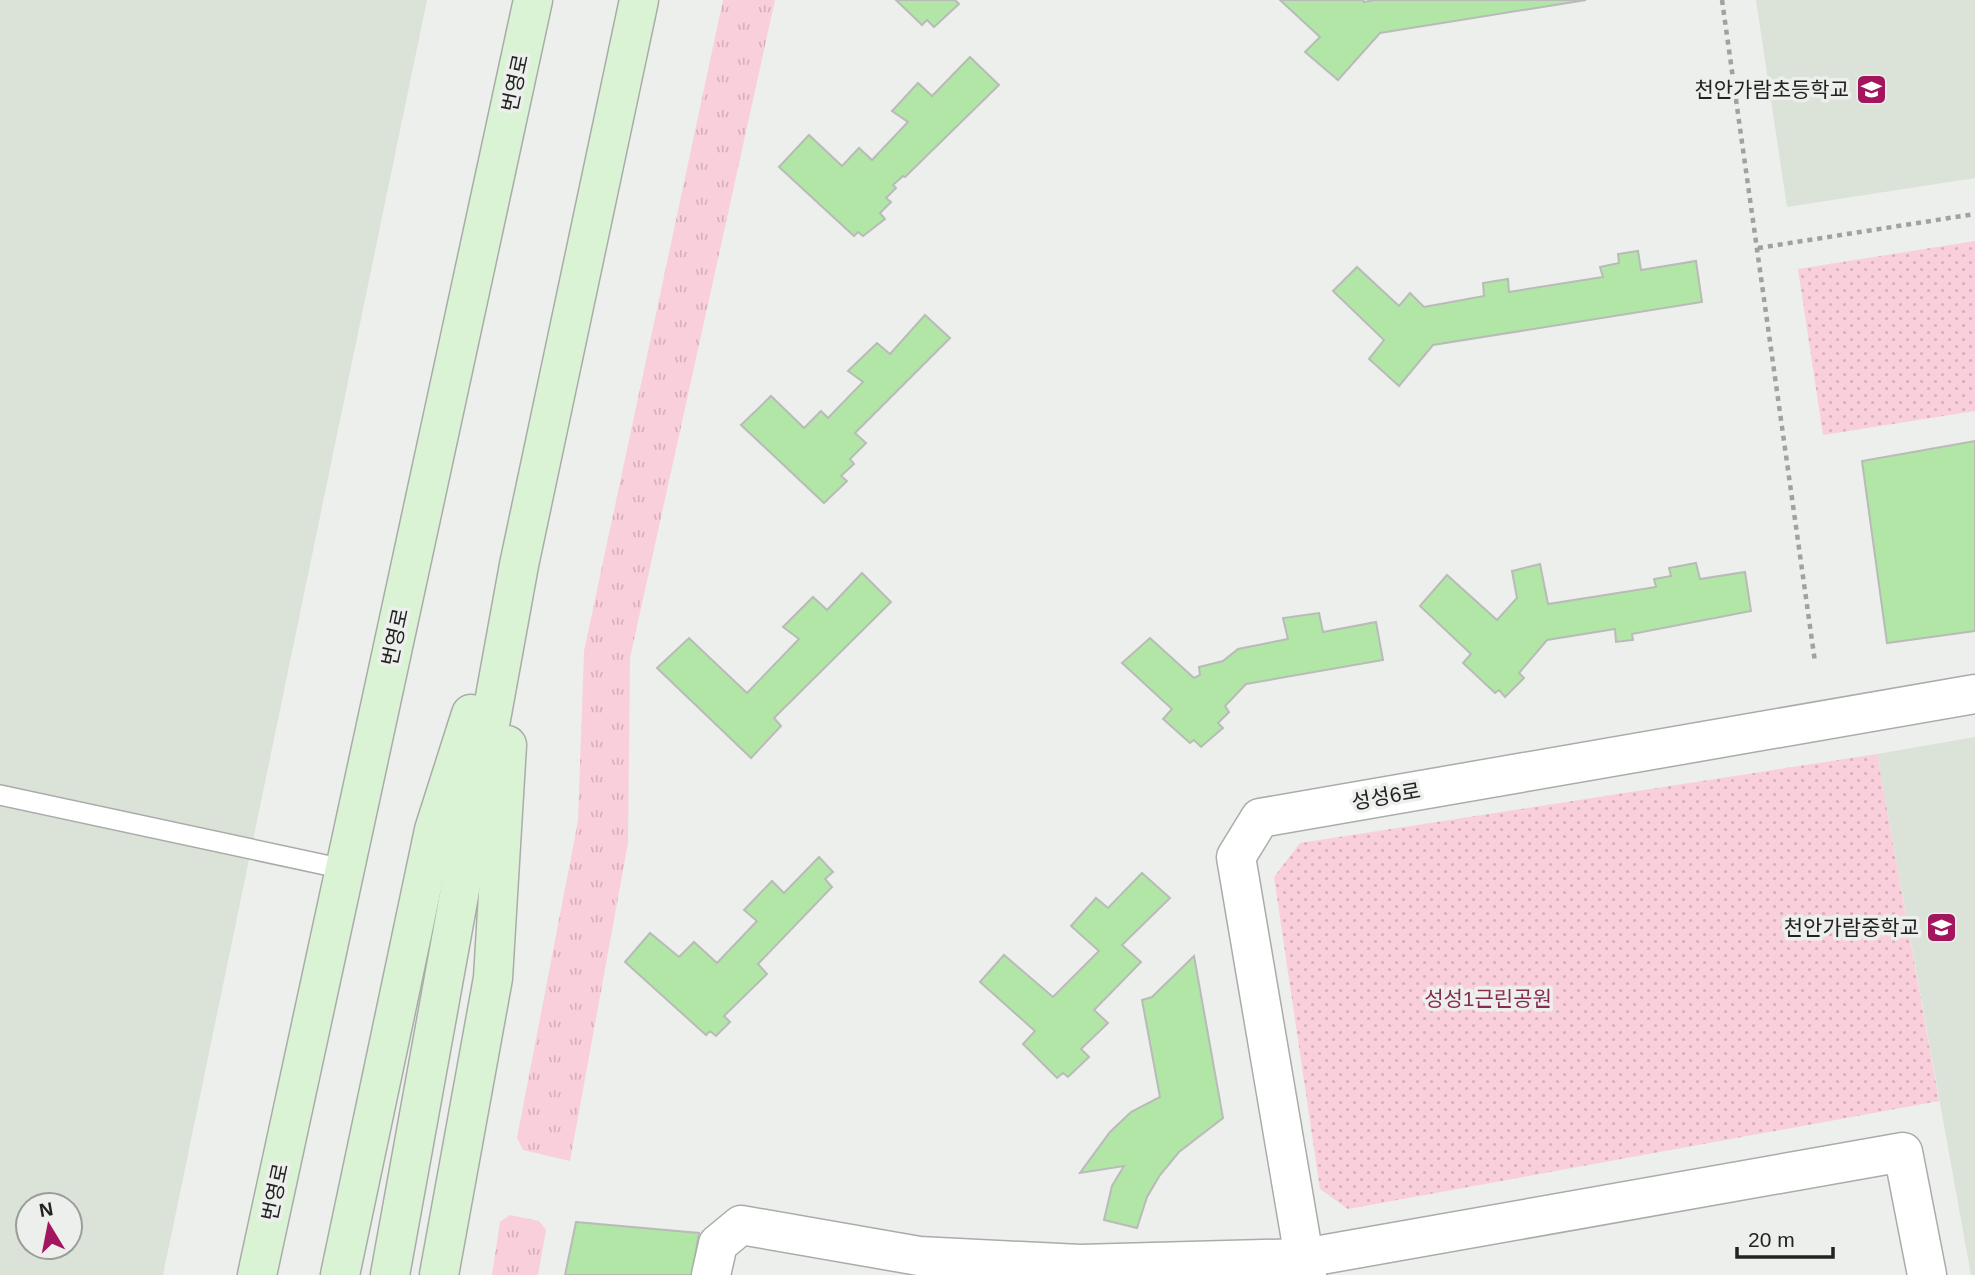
<svg xmlns="http://www.w3.org/2000/svg" width="1975" height="1275" font-family="Helvetica,'Noto Sans KR',sans-serif">
  <style>
    .built { fill: #dbe3d9; fill-rule: evenodd }
    .grass { fill: url(#grass-tufts) }
    .park { fill: url(#park-dots) }
    .building { fill: #b2e6a6; stroke: #b8bbb7; stroke-width: 2 }
    .lines { fill: none; stroke-linecap: round; stroke-linejoin: round }
    .lane-casing { stroke: #a9aca8; stroke-width: 22 }
    .street-casing { stroke: #a9aca8; stroke-width: 41 }
    .secondary-casing { stroke: #a9aca8; stroke-width: 41 }
    .path { stroke: #a0a29f; stroke-width: 4.5; stroke-dasharray: 5 5; stroke-linecap: butt }
    .lane { stroke: #fff; stroke-width: 19 }
    .street { stroke: #fff; stroke-width: 38 }
    .secondary { stroke: #daf3d5; stroke-width: 38 }
    .labels { text-anchor: middle; dominant-baseline: central; stroke-width: 7; stroke-linejoin: round; paint-order: stroke }
    .street-label { font-size: 21px; fill: #212221; stroke: #ecefeb }
    .poi-label { font-size: 21px; fill: #212221; stroke: #ecefeb; text-anchor: end }
    .park-label { font-size: 21px; fill: #882b53; stroke: #ecefeb }
  </style>
  <defs>
    <pattern id="grass-tufts" width="24" height="20" patternUnits="userSpaceOnUse" patternTransform="scale(1.75)"><rect width="24" height="20" fill="#facfdc"/><path d="M3 7l-1-3M5 7V3M7 7l1-3M15 17l-1-3M17 17v-4M19 17l1-3" fill="none" stroke="#d6b1bc"/></pattern>
    <pattern id="park-dots" width="8" height="8" patternUnits="userSpaceOnUse" patternTransform="scale(1.75)"><rect width="8" height="8" fill="#facfdc"/><path d="M2 2h.1M6 6h.1" fill="none" stroke="#d6b1bc" stroke-width="1.8" stroke-linecap="round"/></pattern>
  </defs>
  <rect width="100%" height="100%" fill="#ecefeb"/>
  <g class="built">
    <path d="M 0,0 L 427,0 L 163,1275 L 0,1275 ZM 28,1205 L 70,1205 L 70,1247 L 28,1247 Z"/>
    <path d="M 1756,0 L 1975,0 L 1975,178 L 1787,207 Z"/>
    <path d="M 1975,737 L 1975,1275 L 1971,1275 L 1877,754 Z"/>
  </g>
  <g class="grass">
    <path d="M 723,0 L 775,0 L 630,658 L 628,843 L 570,1161 L 523,1150 L 517,1138 L 578,821 L 584,651 Z"/>
    <path d="M 510,1215 L 539,1221 L 546,1230 L 538,1275 L 492,1275 L 500,1222 Z"/>
  </g>
  <g class="park">
    <path d="M 1975,241 L 1975,411 L 1823,435 L 1798,269 Z"/>
    <path d="M 1877,754 L 1939,1101 L 1348,1209 L 1320,1189 L 1274,877 L 1300,843 Z"/>
  </g>
  <g class="building">
    <path d="M 896,0 L 955,0 L 959,4 L 934,27 L 927,20 L 922,25 Z"/>
    <path d="M 1280,0 L 1363,0 L 1364,2 L 1374,0 L 1586,0 L 1380,33 L 1338,80 L 1305,52 L 1320,37 Z"/>
    <path d="M 970,57 L 999,85 L 905,177 L 903,176 L 893,185 L 896,188 L 886,198 L 891,202 L 880,213 L 885,219 L 863,236 L 858,232 L 854,236 L 779,167 L 809,135 L 842,166 L 859,148 L 872,160 L 908,122 L 892,111 L 918,83 L 932,96 Z"/>
    <path d="M 1638,251 L 1641,270 L 1696,261 L 1702,302 L 1433,345 L 1399,386 L 1369,359 L 1384,340 L 1333,291 L 1357,267 L 1399,306 L 1410,293 L 1424,307 L 1484,296 L 1483,283 L 1508,279 L 1509,292 L 1603,277 L 1600,267 L 1619,263 L 1618,254 Z"/>
    <path d="M 925,315 L 950,338 L 855,433 L 866,443 L 850,459 L 854,464 L 841,476 L 847,481 L 824,503 L 741,425 L 771,396 L 804,428 L 821,411 L 828,418 L 863,382 L 848,371 L 877,343 L 890,354 Z"/>
    <path d="M 1975,441 L 1975,631 L 1887,643 L 1862,461 Z"/>
    <path d="M 1696,563 L 1700,579 L 1745,572 L 1751,611 L 1632,634 L 1633,640 L 1616,642 L 1615,629 L 1547,640 L 1519,673 L 1524,678 L 1505,697 L 1499,690 L 1495,693 L 1463,663 L 1471,654 L 1420,606 L 1447,575 L 1497,620 L 1517,598 L 1512,571 L 1540,564 L 1548,604 L 1656,587 L 1654,579 L 1671,576 L 1669,568 Z"/>
    <path d="M 862,573 L 891,602 L 774,718 L 781,726 L 751,758 L 657,668 L 689,638 L 747,693 L 799,639 L 783,627 L 813,597 L 827,610 Z"/>
    <path d="M 1319,613 L 1323,632 L 1376,622 L 1383,660 L 1246,684 L 1225,706 L 1229,712 L 1218,723 L 1223,728 L 1201,747 L 1194,740 L 1190,743 L 1163,719 L 1172,709 L 1122,663 L 1150,638 L 1194,678 L 1200,675 L 1199,667 L 1223,661 L 1238,649 L 1288,639 L 1283,618 Z"/>
    <path d="M 819,857 L 833,872 L 825,879 L 832,887 L 758,964 L 767,974 L 724,1016 L 730,1022 L 716,1036 L 710,1031 L 706,1035 L 625,962 L 650,933 L 679,957 L 694,942 L 717,963 L 757,921 L 744,910 L 772,881 L 784,893 Z"/>
    <path d="M 1142,873 L 1170,898 L 1122,945 L 1141,962 L 1094,1010 L 1108,1023 L 1081,1049 L 1089,1057 L 1068,1077 L 1063,1073 L 1057,1078 L 1023,1044 L 1035,1031 L 980,982 L 1004,955 L 1053,997 L 1099,951 L 1071,926 L 1096,898 L 1108,908 Z"/>
    <path d="M 1194,956 L 1223,1118 L 1179,1152 L 1160,1175 L 1147,1197 L 1137,1228 L 1104,1220 L 1112,1186 L 1124,1166 L 1080,1173 L 1110,1132 L 1131,1112 L 1160,1097 L 1142,1000 L 1152,997 Z"/>
    <path d="M 576,1222 L 699,1233 L 692,1275 L 565,1275 Z"/>
  </g>
  <g class="lines">
    <defs>
      <path id="lane" d="M 0,795 L 344,869"/>
      <g id="street">
        <path d="M 711,1275 L 718,1244 L 741,1225 L 919,1256 L 1080,1264 L 1304,1258 L 1903,1152 L 1927,1275"/>
        <path d="M 1307,1275 L 1236,857 L 1260,818 L 1975,694"/>
      </g>
      <g id="secondary">
        <path d="M 257,1275 L 533,0"/>
        <path d="M 340,1275 L 434,830 L 471,714"/>
        <path d="M 390,1275 L 519,565 L 639,0"/>
        <path d="M 439,1275 L 493,978 L 507,745"/>
      </g>
    </defs>
    <use href="#lane" class="lane-casing"/>
    <use href="#street" class="street-casing"/>
    <use href="#secondary" class="secondary-casing"/>
    <g class="path">
      <path d="M 1722,0 L 1815,662"/>
      <path d="M 1758,248 L 1975,214"/>
    </g>
    <use href="#lane" class="lane"/>
    <use href="#street" class="street"/>
    <use href="#secondary" class="secondary"/>
  </g>
  <defs>
    <symbol id="school-square" viewBox="-11 -11 22 22"><rect x="-9" y="-9" width="18" height="18" rx="4" fill="#a3155c" stroke="#ecefeb"/><path d="M0-5L7-2L0 1L-7-2ZM-4 1L0 2.5L4 1V4Q0 6-4 4Z" fill="#fff"/></symbol>
  </defs>
  <g fill-rule="evenodd">
    <use href="#school-square" x="1854" y="72" width="35" height="35"/>
    <use href="#school-square" x="1924" y="910" width="35" height="35"/>
  </g>
  <g class="labels">
    <g class="street-label">
      <text transform="translate(515 83) rotate(-78)">번영로</text>
      <text transform="translate(395 637) rotate(-78)">번영로</text>
      <text transform="translate(1386 796) rotate(-10)">성성6로</text>
      <text transform="translate(275 1192) rotate(-78)">번영로</text>
    </g>
    <g class="poi-label">
      <text x="1849" y="89">천안가람초등학교</text>
      <text x="1919" y="927">천안가람중학교</text>
    </g>
    <g class="park-label">
      <text x="1488" y="998">성성1근린공원</text>
    </g>
  </g>
  <g transform="translate(49 1226) rotate(350)"><circle r="33" fill="#ecefeb" stroke="#9b9d9a" stroke-width="2"/>
  <path d="M0-5L12 26L0 18L-12 26Z" fill="#a3155c"/>
  <text y="-10" font-size="19" font-weight="bold" text-anchor="middle" fill="#212221">N</text>
  </g>
  <path d="M1737 1247v10h96v-10" fill="none" stroke="#212221" stroke-width="3.5"/>
  <text x="1748" y="1247" font-size="21" fill="#212221" stroke="#ecefeb" stroke-width="5" paint-order="stroke">20 m</text>
</svg>
